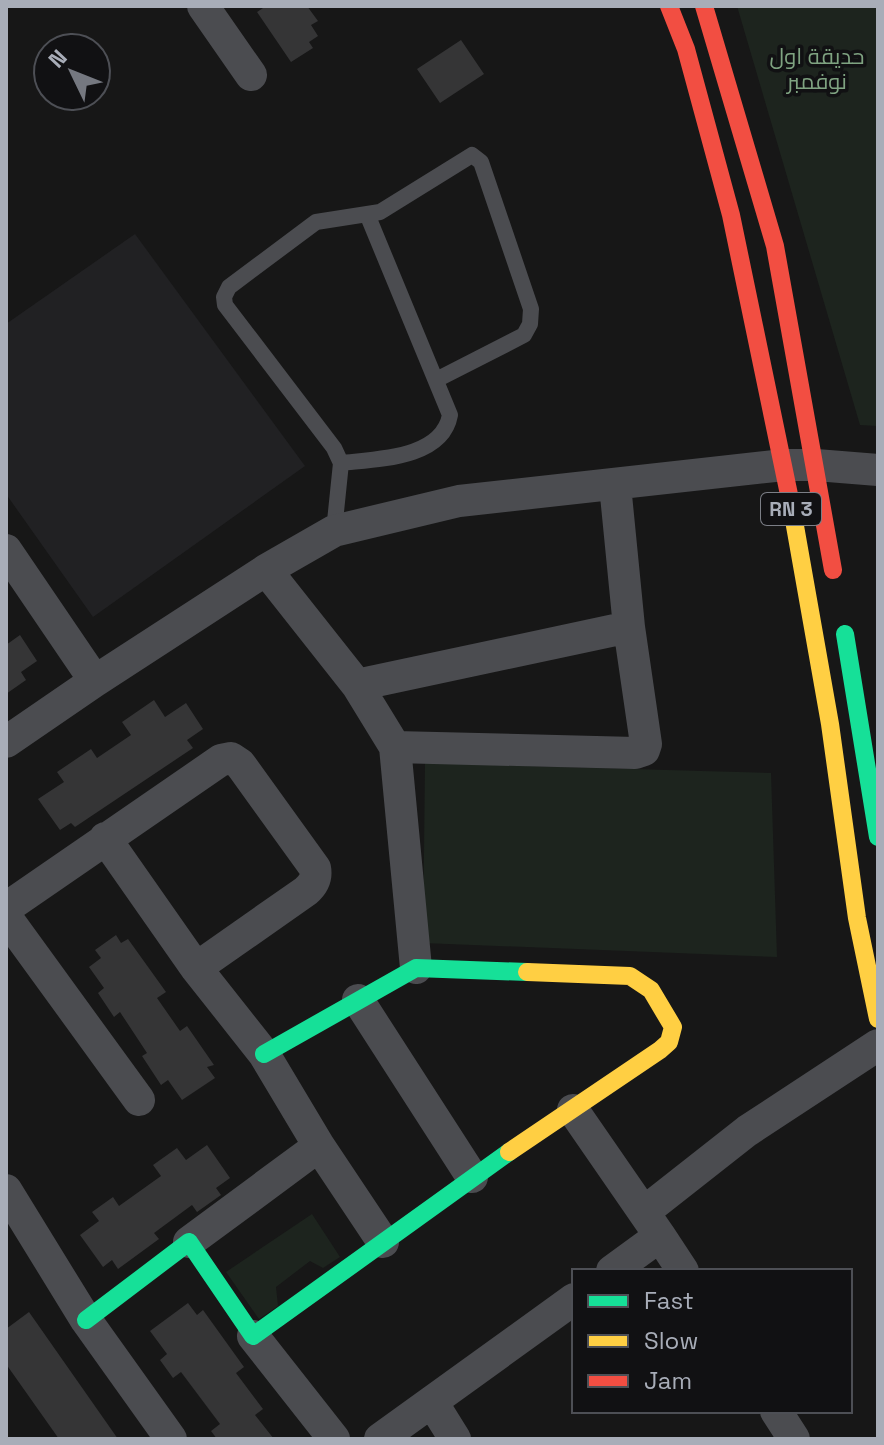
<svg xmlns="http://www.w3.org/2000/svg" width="884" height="1445" viewBox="0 0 884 1445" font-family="'Space Grotesk',Cairo,sans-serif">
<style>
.built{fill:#212123}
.green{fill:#1d241e}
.building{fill:#353536}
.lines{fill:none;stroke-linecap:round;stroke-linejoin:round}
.lane{stroke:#4b4c50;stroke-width:16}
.street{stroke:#4b4c50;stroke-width:32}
.fast{stroke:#16e098;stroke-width:18}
.slow{stroke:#ffcf43;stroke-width:18}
.jam{stroke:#f24e42;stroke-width:18}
.labels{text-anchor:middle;stroke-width:7;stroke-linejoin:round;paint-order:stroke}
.shield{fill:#111113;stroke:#7b7e86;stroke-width:2}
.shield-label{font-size:20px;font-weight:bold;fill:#a8adb8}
.park-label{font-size:22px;fill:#7fa381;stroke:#111113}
</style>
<rect width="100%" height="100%" fill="#171717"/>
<path class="built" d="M135,234L305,466L93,617L6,494V324Z"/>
<path class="green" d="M737,6H878V426L860,425Z
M425,763L771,773L777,957L423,943Z
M312,1214L340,1257L323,1268L310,1261L276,1287L278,1306L259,1319L226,1272Z"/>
<path class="building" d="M266,6H307L318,21L311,25L318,36L309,42L313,48L291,62L257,12Z
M461,40L484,74L440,103L417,69Z
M20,635L37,661L21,672L26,680L6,694V645Z
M154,700L165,717L186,703L203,729L187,740L193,748L75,827L71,823L60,830L38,799L64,782L57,772L91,749L97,758L131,735L122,722Z
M116,935L121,943L128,939L166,992L157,998L180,1031L187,1026L214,1065L207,1067L215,1078L182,1100L168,1080L161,1085L142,1056L147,1053L120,1012L114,1017L98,993L104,988L89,967L101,958L95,950Z
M207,1145L230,1178L216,1188L221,1195L197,1212L192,1205L154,1233L159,1239L118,1269L112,1260L103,1267L80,1235L99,1221L92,1212L113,1197L119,1206L161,1176L153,1165L177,1148L186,1160Z
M188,1303L197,1315L203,1310L244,1367L236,1373L263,1409L255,1415L274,1439H217L211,1431L220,1424L181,1372L173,1378L160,1360L167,1354L150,1331Z
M29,1312L118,1439H59L6,1364V1329Z"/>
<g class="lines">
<path class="lane" d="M341,463C376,459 442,459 450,415L367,214
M334,531L341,463L334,448L225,305L224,297L229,287L316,222L380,212L472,155L481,162L531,309L530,324L524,335L436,380"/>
<path class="street" d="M203,6L251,75
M6,550L95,681
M266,570L357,685L395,747L416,968
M357,685L629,627
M6,742L95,681L266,570L334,531L459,501L784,465H816L878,470
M395,747L635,753L644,750L646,744L629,627L615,485
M105,838L196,968L264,1054L319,1146
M6,908L221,760L231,758L240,764L315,868C317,878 314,884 306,891L196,968
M6,917L139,1100
M358,1000L472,1177
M573,1110L660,1236L612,1271
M6,1190L86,1320L171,1439
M644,1212L747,1131L878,1045
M660,1236L683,1271
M189,1242L319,1146L383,1242
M253,1336L334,1439
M432,1402L455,1439
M776,1411L794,1439
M380,1439L574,1299"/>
<path class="fast" d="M845,634L878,837
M264,1054L416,968L527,972
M86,1320L189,1242L253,1336L509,1152"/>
<path class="slow" d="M792,509L830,724L857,918L878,1019
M509,1152L660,1050L669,1042L673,1027L651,990L630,976L527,972"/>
<path class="jam" d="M669,6L686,49L731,215L792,509
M704,6L775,246L833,570"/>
</g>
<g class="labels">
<rect class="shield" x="761" y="493" width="60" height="32" rx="6"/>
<g class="shield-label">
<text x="791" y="516">RN 3</text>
</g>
<g class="park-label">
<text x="817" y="64">حديقة اول<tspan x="817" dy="25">نوفمبر</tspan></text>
</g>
</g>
<rect width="884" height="1445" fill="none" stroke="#a8adb8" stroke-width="16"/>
<rect x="572" y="1269" width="280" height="144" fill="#111113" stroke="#4d4f55" stroke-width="2"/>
<rect x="588" y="1295" width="40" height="12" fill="#16e098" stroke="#4d4f55" stroke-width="2"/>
<text x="644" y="1309" font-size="24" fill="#a8adb8">Fast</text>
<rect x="588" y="1335" width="40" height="12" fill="#ffcf43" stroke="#4d4f55" stroke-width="2"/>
<text x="644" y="1349" font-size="24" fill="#a8adb8">Slow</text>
<rect x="588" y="1375" width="40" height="12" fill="#f24e42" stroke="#4d4f55" stroke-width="2"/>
<text x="644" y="1389" font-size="24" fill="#a8adb8">Jam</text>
<g transform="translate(72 72) rotate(313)"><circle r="38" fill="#111113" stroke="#4d4f55" stroke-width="2"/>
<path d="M0-6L14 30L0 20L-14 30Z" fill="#757880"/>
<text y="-12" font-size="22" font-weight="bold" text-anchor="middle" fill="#a8adb8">N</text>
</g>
</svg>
